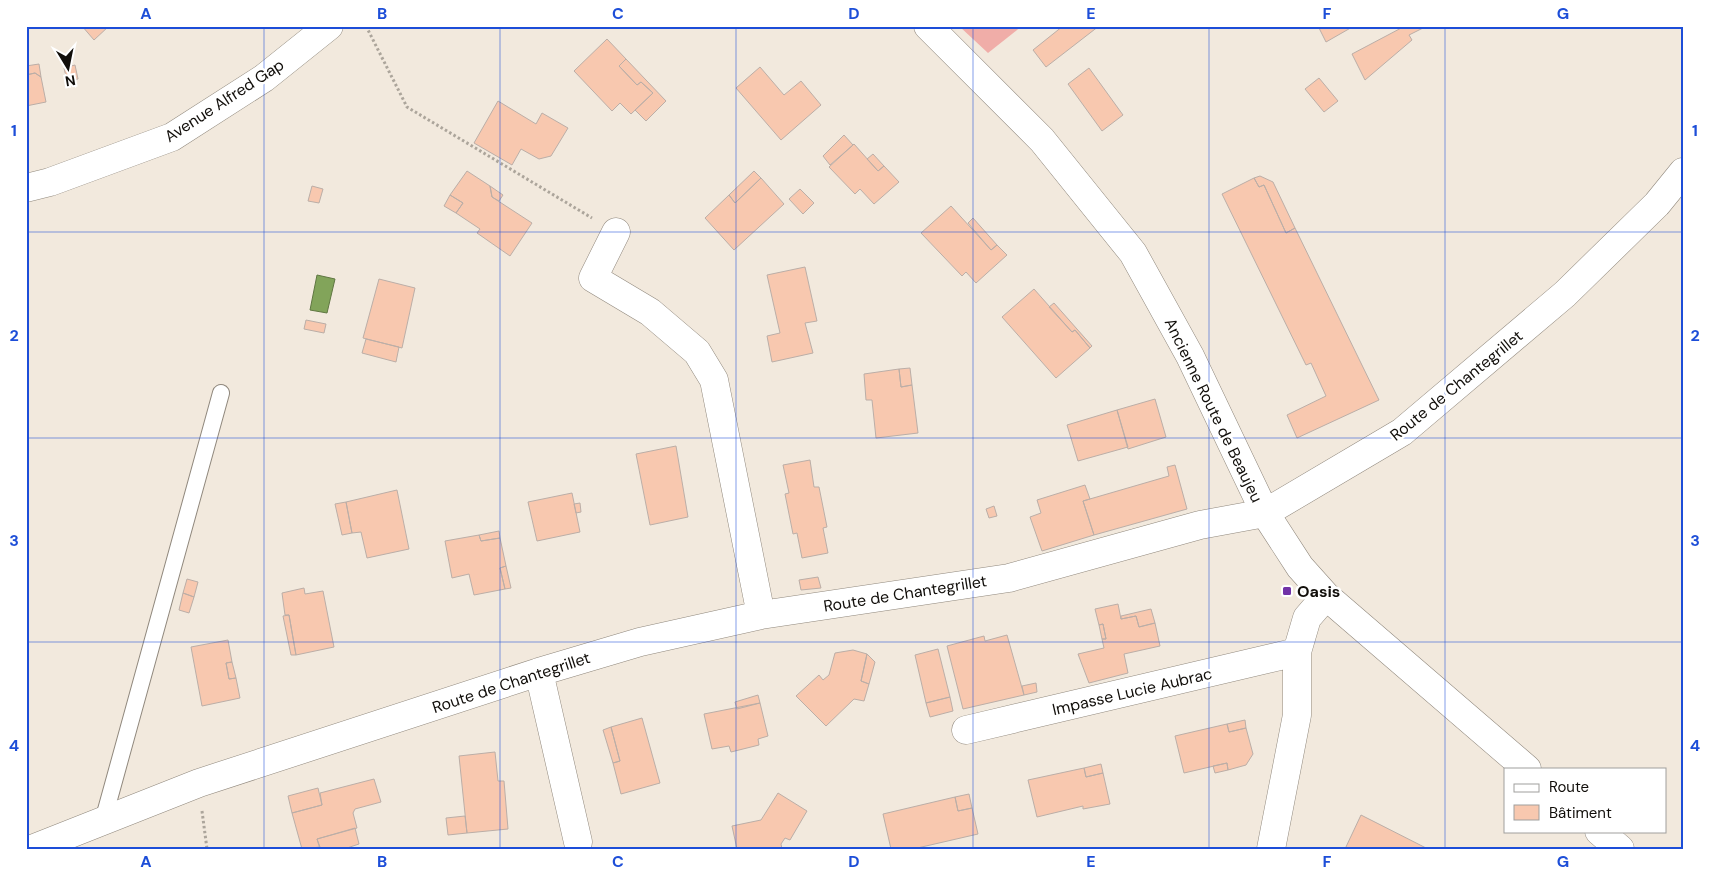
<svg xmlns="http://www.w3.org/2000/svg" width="1709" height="875" viewBox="0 0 1709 875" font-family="'DM Sans',sans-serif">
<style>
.green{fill:#f0ada8}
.water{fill:#82a45a;stroke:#607742}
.building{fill:#f8c8af;stroke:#bbaea7}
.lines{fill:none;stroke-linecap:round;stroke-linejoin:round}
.lane-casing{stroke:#90887d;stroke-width:18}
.street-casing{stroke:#90887d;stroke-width:29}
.path{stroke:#aca59b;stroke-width:3;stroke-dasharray:2.5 2.5;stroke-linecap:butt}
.lane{stroke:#fff;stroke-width:16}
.street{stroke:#fff;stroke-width:28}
.grid{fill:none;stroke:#1d4ed8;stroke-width:1;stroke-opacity:0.55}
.poi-dot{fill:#7132a7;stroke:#fff;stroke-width:2}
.labels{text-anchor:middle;stroke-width:5;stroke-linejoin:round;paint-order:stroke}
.street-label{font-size:16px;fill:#110e0a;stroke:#fff}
.poi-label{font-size:16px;font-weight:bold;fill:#110e0a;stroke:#fff;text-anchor:start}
.neatline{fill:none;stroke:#1d4ed8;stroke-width:2}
.grid-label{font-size:16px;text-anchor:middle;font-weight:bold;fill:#1d4ed8}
</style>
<rect width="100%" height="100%" fill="#f2e9dd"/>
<path class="green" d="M959,26H1022L988,53Z"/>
<path class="water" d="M317,275L335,279L327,313L310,310Z"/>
<path class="building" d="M82,26H109L94,40Z
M1063,26H1099L1046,67L1033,50Z
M1318,26H1354L1326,42Z
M1405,26H1427L1409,35L1412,40L1365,80L1352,54Z
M607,39L626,59L619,66L637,85L641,82L653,93L631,114L620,103L612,111L574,71Z
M626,59L666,101L646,121L635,110L653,93L641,82L637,85L619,66Z
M39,64L41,77L35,73L26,75V66Z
M75,65L78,79L67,81L64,68Z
M760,67L784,95L801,81L821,105L781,140L736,88Z
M1089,68L1123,115L1102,131L1068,84Z
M35,73L41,77L46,102L26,106V75Z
M1319,78L1338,101L1324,112L1305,89Z
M498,101L536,124L542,113L568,128L551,156L539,159L521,149L512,165L474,143Z
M844,135L853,145L830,165L823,156Z
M854,144L878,171L884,166L899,182L874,204L860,189L855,194L829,167Z
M873,154L884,166L878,171L867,159Z
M467,171L490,186L492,197L532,223L510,256L477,233L480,229L456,213L463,203L450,195Z
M754,171L761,178L735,203L729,195Z
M1260,176L1273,182L1295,228L1286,233L1264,185L1259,187L1254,178Z
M761,178L784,204L734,250L705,218L729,195L735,203Z
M1254,178L1259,187L1264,185L1286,233L1295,228L1379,400L1297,438L1287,415L1326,396L1311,363L1306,365L1222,194Z
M312,186L323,189L319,203L308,201Z
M490,186L503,195L499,201L492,197Z
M800,189L814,203L803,214L789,199Z
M450,195L463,203L456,213L444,206Z
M951,206L991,250L997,245L1007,255L976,283L966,272L962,276L921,233Z
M973,218L997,245L991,250L968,223Z
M805,267L817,321L805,323L813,353L772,362L767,336L780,333L767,275Z
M379,279L415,288L402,348L363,338Z
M1034,289L1072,332L1075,330L1090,348L1056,378L1002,317Z
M1054,303L1092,346L1090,348L1075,330L1072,332L1049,307Z
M306,320L326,324L324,333L304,329Z
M366,339L399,347L396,362L362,353Z
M910,368L912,385L901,387L899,369Z
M899,369L901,387L912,385L918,433L876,438L872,400H866L864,374Z
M1155,399L1166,437L1128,449L1117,410Z
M1117,410L1128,447L1078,461L1067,425Z
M676,446L688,517L650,525L636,454Z
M810,460L814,487H819L827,527L823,528L828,553L802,558L797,533L793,534L785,494L789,493L783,465Z
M1175,465L1187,509L1094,535L1083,501L1169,476L1167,467Z
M1085,485L1090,499L1083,501L1094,535L1042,551L1030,517L1041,513L1037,500Z
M397,490L409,549L367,558L361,532L352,533L346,502Z
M572,493L580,532L537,541L528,502Z
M346,502L352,533L342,535L335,504Z
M580,503L581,512L576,513L574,504Z
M994,506L997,516L989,518L986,509Z
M499,531L500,538L481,541L479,535Z
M479,535L481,541L500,538L506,566L500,568L505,589L474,595L469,574L452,578L445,541Z
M506,566L511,588L505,589L500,568Z
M818,577L821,588L801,590L799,580Z
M187,579L198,582L194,597L183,593Z
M304,588L305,594L323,591L334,647L296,655L289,615H285L282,593Z
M183,593L194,597L189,613L179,610Z
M1118,604L1121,619L1136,616L1139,627L1155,623L1160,646L1124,654L1128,673L1089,683L1078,654L1104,648L1102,639H1106L1103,624L1099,625L1095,609Z
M1151,609L1155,623L1139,627L1136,616L1121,619V616Z
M289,615L296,655H291L283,616Z
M1103,624L1106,639H1102L1099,625Z
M1007,635L1024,695L963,709L947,646L984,636L985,641Z
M228,640L232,662L226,663L229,679L236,678L240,698L202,706L191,647Z
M938,649L950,697L926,703L915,655Z
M853,650L867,654L861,681L869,684L864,701L854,699L826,726L796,696L819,675L823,680L829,675L835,653Z
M867,654L875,662L869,684L861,681Z
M232,662L236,678L229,679L226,663Z
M1036,683L1037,692L1024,695L1022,686Z
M758,695L760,703L737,709L735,702Z
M950,697L953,711L930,717L926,703Z
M760,703L768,736L758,739L759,745L731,752L729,746L712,749L704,714Z
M642,718L660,783L621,794L613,763L620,761L611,727Z
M1245,720L1246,728L1229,732L1227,724Z
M1227,724L1229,732L1246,728L1253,754L1246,765L1228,770L1227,763L1184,773L1175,736Z
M611,727L620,761L613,763L603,730Z
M495,752L498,781H504L508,829L467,833L459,756Z
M1227,763L1228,770L1215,773L1213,766Z
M1101,764L1103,773L1086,777L1084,768Z
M1084,768L1086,777L1103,773L1110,804L1083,809V806L1037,817L1028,780Z
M374,779L381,802L355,809L353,813L357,828L317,839L320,847L302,849L292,813L322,805L320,793Z
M318,788L322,805L292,813L288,796Z
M778,793L807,811L790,840L785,838L781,844L782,849H737L732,826L761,820Z
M969,794L972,808L958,811L955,797Z
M955,797L958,811L972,808L978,834L913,849H891L883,814Z
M1361,815L1428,849H1345Z
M465,816L467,833L448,835L446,818Z
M355,828L359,844L344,849H320L317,839Z"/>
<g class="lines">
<g class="lane-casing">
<path id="lane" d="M103,821L221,393"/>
</g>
<g class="street-casing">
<path id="street" d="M928,26L1042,140L1133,253L1190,356L1265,513L1300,567L1326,596L1527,769
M26,188L50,182L172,137L264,78L329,26
M616,232L593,278L650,312L697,352L714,380L761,615
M539,672L578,842
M966,730L1297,652
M1599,831L1620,849
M32,849L199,783L539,672L640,642L761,615L1009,578L1200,525L1265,513L1402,432L1565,294L1657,204L1683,172
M1271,849L1297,715V652L1307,618L1326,596"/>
</g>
<path class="path" d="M366,26L407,107L592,218
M202,811L207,849"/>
<use href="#lane" class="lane"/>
<use href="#street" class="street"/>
</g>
<path class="grid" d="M264,26V849M500,26V849M736,26V849M973,26V849M1209,26V849M1445,26V849M26,232H1683M26,438H1683M26,642H1683"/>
<rect class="poi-dot" x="1282" y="586" width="10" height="10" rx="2.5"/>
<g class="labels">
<g class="street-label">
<text transform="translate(224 100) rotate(-33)" y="6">Avenue Alfred Gap</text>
<text transform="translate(1456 385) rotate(-39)" y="6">Route de Chantegrillet</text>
<text transform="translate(1214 410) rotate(64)" y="6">Ancienne Route de Beaujeu</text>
<text transform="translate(905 593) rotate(-9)" y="6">Route de Chantegrillet</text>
<text transform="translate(511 682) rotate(-18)" y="6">Route de Chantegrillet</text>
<text transform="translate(1132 691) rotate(-13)" y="6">Impasse Lucie Aubrac</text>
</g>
<g class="poi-label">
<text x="1297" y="597">Oasis</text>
</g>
</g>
<rect width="1709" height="875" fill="none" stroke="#ffffff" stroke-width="55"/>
<rect x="1504" y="768" width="162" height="65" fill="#ffffff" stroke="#a09f9d"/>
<rect x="1514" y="784" width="25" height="8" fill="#ffffff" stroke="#a09f9d"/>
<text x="1549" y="792" font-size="15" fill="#110e0a">Route</text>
<rect x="1514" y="805" width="25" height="15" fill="#f8c8af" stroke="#a09f9d"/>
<text x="1549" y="818" font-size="15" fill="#110e0a">Bâtiment</text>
<g transform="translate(68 68) rotate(170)" stroke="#ffffff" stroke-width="4" paint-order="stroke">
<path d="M0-4L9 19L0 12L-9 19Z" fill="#110e0a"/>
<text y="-8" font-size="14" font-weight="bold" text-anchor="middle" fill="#110e0a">N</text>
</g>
<rect x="28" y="28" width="1654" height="820" class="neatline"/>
<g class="grid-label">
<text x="146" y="19">A</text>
<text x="382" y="19">B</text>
<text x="618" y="19">C</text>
<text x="854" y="19">D</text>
<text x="1091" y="19">E</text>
<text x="1327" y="19">F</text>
<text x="1563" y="19">G</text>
<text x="14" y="136">1</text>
<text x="1695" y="136">1</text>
<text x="14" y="341">2</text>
<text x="1695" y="341">2</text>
<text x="14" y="546">3</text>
<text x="1695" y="546">3</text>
<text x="14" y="751">4</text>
<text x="1695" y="751">4</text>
<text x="146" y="867">A</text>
<text x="382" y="867">B</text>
<text x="618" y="867">C</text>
<text x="854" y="867">D</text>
<text x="1091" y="867">E</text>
<text x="1327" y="867">F</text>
<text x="1563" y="867">G</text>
</g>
</svg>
